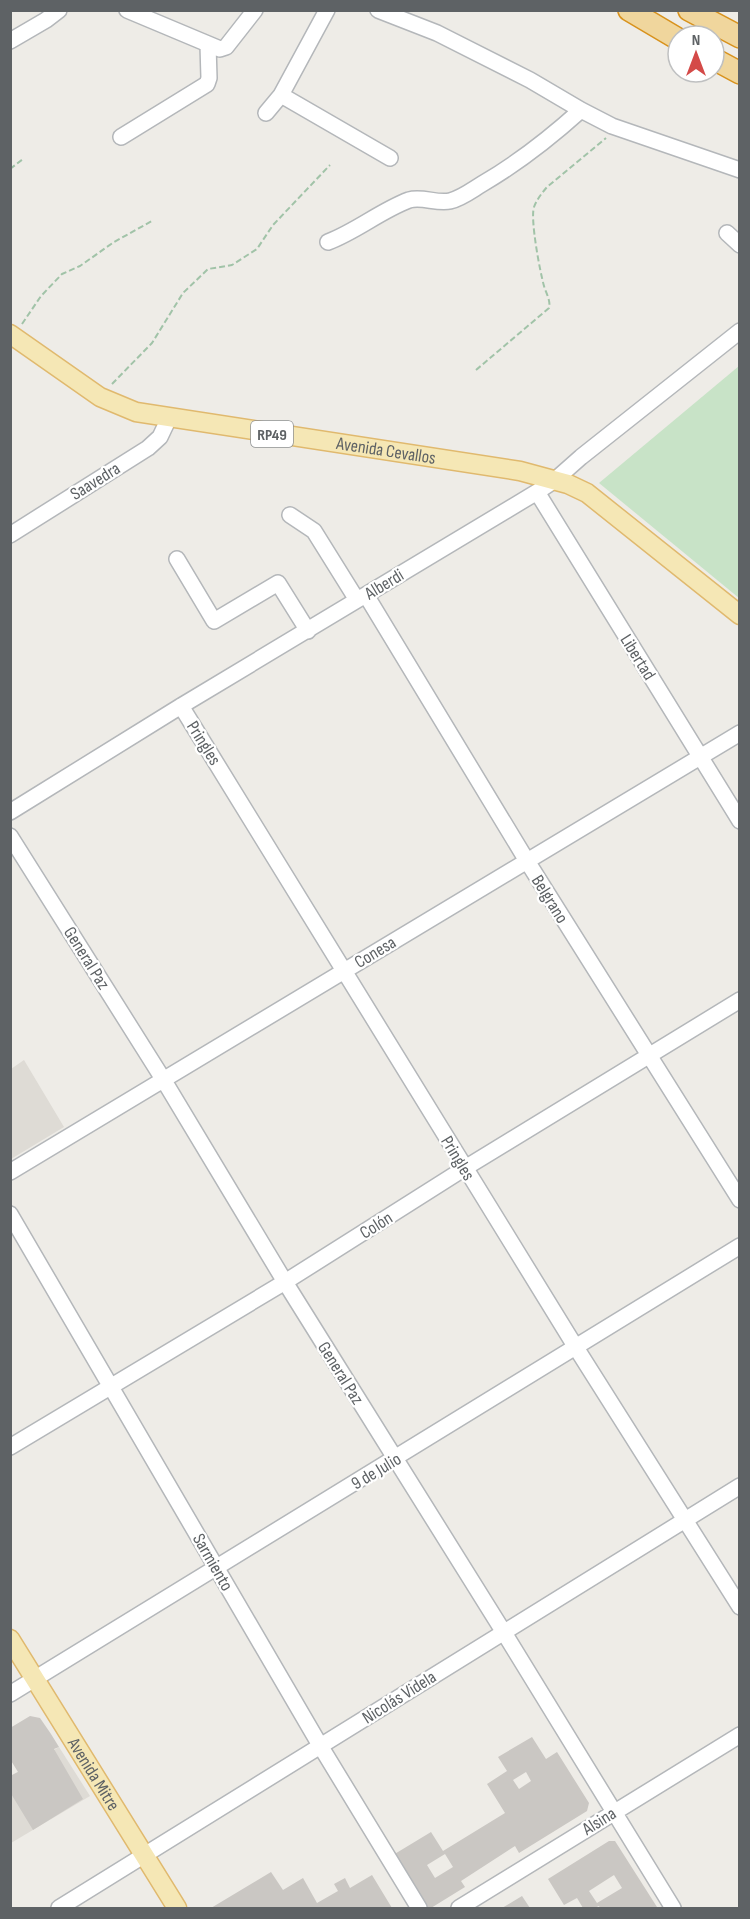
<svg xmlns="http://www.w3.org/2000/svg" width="750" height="1919" viewBox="0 0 750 1919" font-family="'Sofia Sans Condensed',sans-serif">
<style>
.education{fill:#dedbd5}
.green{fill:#c8e3c7}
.building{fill:#cac7c3;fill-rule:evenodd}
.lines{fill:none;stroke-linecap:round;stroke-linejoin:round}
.minor-casing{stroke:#b4b7ba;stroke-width:18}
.major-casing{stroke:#e0b96e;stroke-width:21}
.highway-casing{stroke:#d8921d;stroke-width:24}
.path{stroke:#a1c3a8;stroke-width:2;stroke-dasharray:6 3;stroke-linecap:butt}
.minor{stroke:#fff;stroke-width:15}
.major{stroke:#f5e7b5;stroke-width:18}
.highway{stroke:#f0d69d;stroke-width:21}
.labels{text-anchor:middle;stroke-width:4.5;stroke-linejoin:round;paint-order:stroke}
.shield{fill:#fff;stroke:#8e9193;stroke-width:1.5}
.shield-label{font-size:16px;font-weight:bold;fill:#5e6265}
.street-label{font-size:18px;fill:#5e6265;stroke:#fff}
</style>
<rect width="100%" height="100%" fill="#eeece7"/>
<path class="education" d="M24,1060L64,1127L11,1159V1069Z
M59,1747L90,1796L11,1843V1776Z"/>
<path class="green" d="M739,366V598L599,483Z"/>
<path class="building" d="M30,1716L40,1718L51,1734L59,1747L54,1749L83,1799L33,1830L10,1792V1776L18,1772L10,1759V1728Z
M532,1737L546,1759L557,1752L589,1803L587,1811L519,1853L515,1846L461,1881L465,1887L431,1908H425L393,1855L431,1832L443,1851L505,1813L487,1784L507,1771L498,1757ZM526,1772L531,1781L519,1789L513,1780ZM445,1854L453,1867L435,1878L427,1865Z
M609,1841H615L657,1907L600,1908L599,1906L594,1908H583L577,1898L564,1905L548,1879ZM614,1875L622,1888L597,1903L589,1891Z
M271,1872L283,1890L303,1878L317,1903L338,1891L334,1884L345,1878L350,1888L372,1875L392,1908H211Z
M522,1896L530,1908H502Z"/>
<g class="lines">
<g class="minor-casing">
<path id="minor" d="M127,10L220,49L226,47L255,10
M378,10L437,33L530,80L581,110L612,126L740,170
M10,41L46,20L59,10
M281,95L390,158
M266,113L281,95L327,10
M121,137L207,84L209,78L208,45
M727,233L740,245
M328,242C357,231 380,211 409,200C422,196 437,204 450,201C462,198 472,190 482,184C518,163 550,138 581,110
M537,492L740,821
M290,515L314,531L357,600
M10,535L148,448L160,437L169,418
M177,559L214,621L278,583L308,631
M366,595L527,861L740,1200
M181,706L575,1346L740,1607
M10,812L181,706L537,492L555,480L581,457L740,331
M10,836L163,1079L285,1282L503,1631L673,1908
M10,1172L740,733
M10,1214L321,1747L419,1908
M10,1447L285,1282L465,1168L740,1000
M10,1694L740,1246
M59,1908L740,1486
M459,1908L740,1735"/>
</g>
<g class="major-casing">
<g id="major">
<path id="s1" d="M10,334L100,397L136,412L520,471L568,484L587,493L740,615"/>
<path id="s2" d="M10,1639L177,1908"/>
</g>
</g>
<g class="highway-casing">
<path id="highway" d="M629,10L678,39
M689,10L740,37
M714,59L740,73"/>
</g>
<path class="path" d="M10,169L23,159
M22,324L41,296L62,274L80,266L114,242L152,221
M476,370L549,308C551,301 546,293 544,286C540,272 530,219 534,207C537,199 542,193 547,187L606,138
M112,384L152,343L183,293L208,269L232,265L257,249L273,225L330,165"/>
<use href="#minor" class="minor"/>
<use href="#major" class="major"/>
<use href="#highway" class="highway"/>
</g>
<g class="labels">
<rect class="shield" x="251" y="421" width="42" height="26" rx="4.5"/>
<g class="shield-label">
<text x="272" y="440">RP49</text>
</g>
<g class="street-label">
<text dy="6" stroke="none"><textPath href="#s1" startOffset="402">Avenida Cevallos</textPath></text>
<text transform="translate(95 481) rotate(-32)" y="6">Saavedra</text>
<text transform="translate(384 584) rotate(-31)" y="6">Alberdi</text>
<text transform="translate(638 657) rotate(58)" y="6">Libertad</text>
<text transform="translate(204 743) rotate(58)" y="6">Pringles</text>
<text transform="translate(550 899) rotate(58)" y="6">Belgrano</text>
<text transform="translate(375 952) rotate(-31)" y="6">Conesa</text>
<text transform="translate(87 958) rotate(58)" y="6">General Paz</text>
<text transform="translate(458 1158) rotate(59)" y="6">Pringles</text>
<text transform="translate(376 1225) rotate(-32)" y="6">Colón</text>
<text transform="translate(341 1373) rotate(58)" y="6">General Paz</text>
<text transform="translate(376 1471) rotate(-31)" y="6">9 de Julio</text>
<text transform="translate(213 1562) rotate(60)" y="6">Sarmiento</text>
<text transform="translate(399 1697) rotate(-32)" y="6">Nicolás Videla</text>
<text dy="6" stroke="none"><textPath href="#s2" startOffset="159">Avenida Mitre</textPath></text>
<text transform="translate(599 1821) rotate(-32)" y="6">Alsina</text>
</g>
</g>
<rect width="750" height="1919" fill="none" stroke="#5e6265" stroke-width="24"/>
<g transform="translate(696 54)"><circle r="28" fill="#ffffff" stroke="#bfc0c1" stroke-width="1.5"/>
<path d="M0-4.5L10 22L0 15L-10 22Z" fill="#d44a48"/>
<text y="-9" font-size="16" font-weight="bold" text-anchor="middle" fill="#5e6265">N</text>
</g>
</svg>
